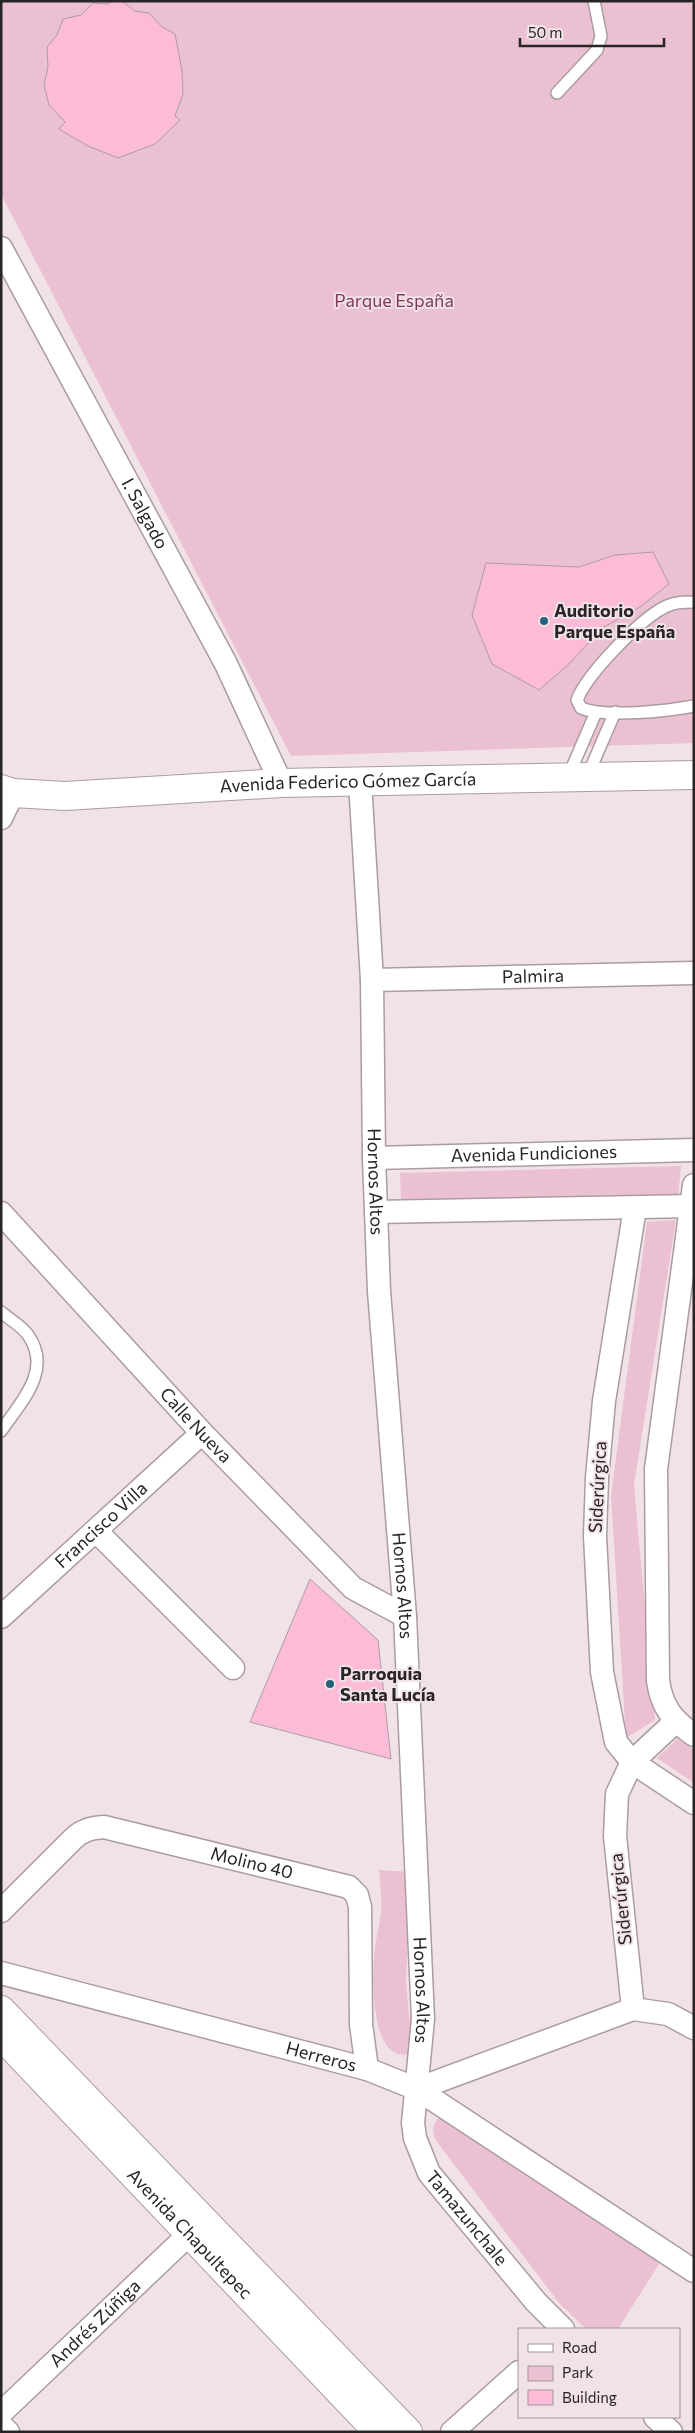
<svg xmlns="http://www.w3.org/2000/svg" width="695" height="2433" viewBox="0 0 695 2433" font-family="Commissioner,sans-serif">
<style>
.park{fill:#ebc0d2}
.building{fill:#fcbcd8;stroke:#ac9da3}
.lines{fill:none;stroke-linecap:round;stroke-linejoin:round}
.service-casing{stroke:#ab9ca2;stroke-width:14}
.minor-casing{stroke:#ab9ca2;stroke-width:25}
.tertiary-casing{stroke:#ab9ca2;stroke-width:30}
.secondary-casing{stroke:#ab9ca2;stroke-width:30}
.service{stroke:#fff;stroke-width:11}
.minor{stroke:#fff;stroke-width:22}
.tertiary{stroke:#fff;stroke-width:28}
.secondary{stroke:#fff;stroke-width:28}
.poi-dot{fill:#26617a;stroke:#f1e2e8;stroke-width:2}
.labels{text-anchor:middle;stroke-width:4;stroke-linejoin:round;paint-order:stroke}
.park-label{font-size:18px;fill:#81385d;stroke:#f1e2e8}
.street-label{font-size:18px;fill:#292426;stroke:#f1e2e8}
.poi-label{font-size:18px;font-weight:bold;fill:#292426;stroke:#f1e2e8;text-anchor:start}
</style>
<rect width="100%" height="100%" fill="#f1e2e8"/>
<path class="park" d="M1,1H688L694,5V743L291,756L1,194Z
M681,1166L678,1198L401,1200L400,1173Z
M676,1220L634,1485L655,1720L626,1738L611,1496L647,1222Z
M677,1739L694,1750V1783L657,1758Z
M379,1870L411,1872L406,1980L409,2017L417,2036L411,2053C371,2067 372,1980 374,1957C375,1942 379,1927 381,1912C382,1898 380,1884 379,1870Z
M440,2116L661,2261L618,2329H586L559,2303L437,2142C431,2132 432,2124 440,2116Z"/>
<path class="building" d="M113,1H122L135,11L149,13L162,27L175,34L182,71L183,94L175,116L180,120L155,144L118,158L88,146L59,129L65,122L49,105L44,85L48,67L47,47L57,35L63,19L81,15L93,3L107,4Z
M653,552L669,584L640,607L602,628L570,663L539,690L492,664L472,615L486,563L579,567L615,555Z
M310,1579L378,1640L391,1759L250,1722Z"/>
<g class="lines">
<g class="service-casing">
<path id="service" d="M557,93L597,50L601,36L594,1
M694,602C685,602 675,602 667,606C642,617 587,674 577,700L581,708C606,718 667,711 694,706
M568,777L596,712
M587,777L615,712
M1,1312C9,1319 22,1326 28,1335C53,1370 21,1402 1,1431"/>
</g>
<g class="minor-casing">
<g id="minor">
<path id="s1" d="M1,248L226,664L281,783"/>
<path id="s2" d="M360,782L372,980L374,1158L379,1291L405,1616L423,2019L413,2123L415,2138L429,2173L536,2302L563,2329"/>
<path d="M1,818L13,793"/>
<path id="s3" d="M372,980L694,973"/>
<path id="s4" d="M374,1158L694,1150"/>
<path d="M694,1185L656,1469L658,1681C662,1707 672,1720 694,1735"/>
<path d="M635,1208L604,1401L597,1478L595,1536L602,1672L616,1742L632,1762L694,1803"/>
<path d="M376,1212L694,1206"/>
<path id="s5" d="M1,1213L202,1433L353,1588L405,1616"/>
<path d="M96,1531L233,1668"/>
<path id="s6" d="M1,1617L202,1433"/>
<path id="s7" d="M1,1911L74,1838C83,1830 91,1828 104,1827L349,1887L357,1895L360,1907L361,2024L367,2069"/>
<path id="s8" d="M1,1973L367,2069L417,2089L633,2009L668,2014L694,2028"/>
<path d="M633,2009L615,1836L617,1794L632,1762L675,1722"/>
<path d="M417,2089L694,2271"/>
<path id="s9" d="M1,2413L202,2222"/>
<path d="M655,2417L671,2432"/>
<path d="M1,2425L8,2432"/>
<path d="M452,2432L519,2372"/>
</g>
</g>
<g class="tertiary-casing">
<g id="tertiary">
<path id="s10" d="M1,789L13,793L65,796L281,783L694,775"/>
</g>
</g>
<g class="secondary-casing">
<g id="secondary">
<path d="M1,2010L408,2432"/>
<path id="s11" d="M9,2044L378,2432"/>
</g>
</g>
<use href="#service" class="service"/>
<use href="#minor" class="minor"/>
<use href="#tertiary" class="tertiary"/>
<use href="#secondary" class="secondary"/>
</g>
<g class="poi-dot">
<circle cx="544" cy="621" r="5"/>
<circle cx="330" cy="1684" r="5"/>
</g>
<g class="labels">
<g class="park-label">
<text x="394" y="307">Parque España</text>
</g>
<g class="street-label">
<text dy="6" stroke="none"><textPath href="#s1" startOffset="302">I. Salgado</textPath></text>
<text dy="6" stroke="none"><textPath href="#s10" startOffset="348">Avenida Federico Gómez García</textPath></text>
<text dy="6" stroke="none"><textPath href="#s3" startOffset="161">Palmira</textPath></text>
<text dy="6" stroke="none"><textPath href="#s4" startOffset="160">Avenida Fundiciones</textPath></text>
<text dy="6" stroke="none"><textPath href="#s2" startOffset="400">Hornos Altos</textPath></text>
<text dy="6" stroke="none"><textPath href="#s5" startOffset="288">Calle Nueva</textPath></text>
<text transform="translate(598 1487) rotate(-87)" y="6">Siderúrgica</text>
<text dy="6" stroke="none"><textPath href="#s6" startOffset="136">Francisco Villa</textPath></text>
<text dy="6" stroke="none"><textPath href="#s2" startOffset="805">Hornos Altos</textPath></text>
<text dy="6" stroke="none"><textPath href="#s7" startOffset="288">Molino 40</textPath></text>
<text transform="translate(621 1899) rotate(-96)" y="6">Siderúrgica</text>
<text dy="6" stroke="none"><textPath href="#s2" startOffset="1210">Hornos Altos</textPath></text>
<text dy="6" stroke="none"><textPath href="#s8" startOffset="331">Herreros</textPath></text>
<text dy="6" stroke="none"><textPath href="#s2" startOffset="1455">Tamazunchale</textPath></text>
<text dy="6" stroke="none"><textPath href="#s11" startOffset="262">Avenida Chapultepec</textPath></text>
<text dy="6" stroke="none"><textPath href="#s9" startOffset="130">Andrés Zúñiga</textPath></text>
</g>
<g class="poi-label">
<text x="554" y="617">Auditorio<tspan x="554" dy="21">Parque España</tspan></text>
<text x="340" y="1680">Parroquia<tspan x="340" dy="21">Santa Lucía</tspan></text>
</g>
</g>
<rect width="695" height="2433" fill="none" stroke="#292426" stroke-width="5"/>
<rect x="518" y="2328" width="162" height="90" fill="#f1e2e8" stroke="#a1969a"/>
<rect x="528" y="2344" width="25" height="8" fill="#ffffff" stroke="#a1969a"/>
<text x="562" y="2353" font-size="15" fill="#292426">Road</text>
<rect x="528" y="2366" width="25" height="15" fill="#ebc0d2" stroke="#a1969a"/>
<text x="562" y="2378" font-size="15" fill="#292426">Park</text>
<rect x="528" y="2390" width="25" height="15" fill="#fcbcd8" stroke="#a1969a"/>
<text x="562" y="2403" font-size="15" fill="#292426">Building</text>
<path d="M520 38v8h144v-8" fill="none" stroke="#292426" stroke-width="2.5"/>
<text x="528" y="38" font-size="15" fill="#292426" stroke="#f1e2e8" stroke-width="4" paint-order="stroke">50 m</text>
</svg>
